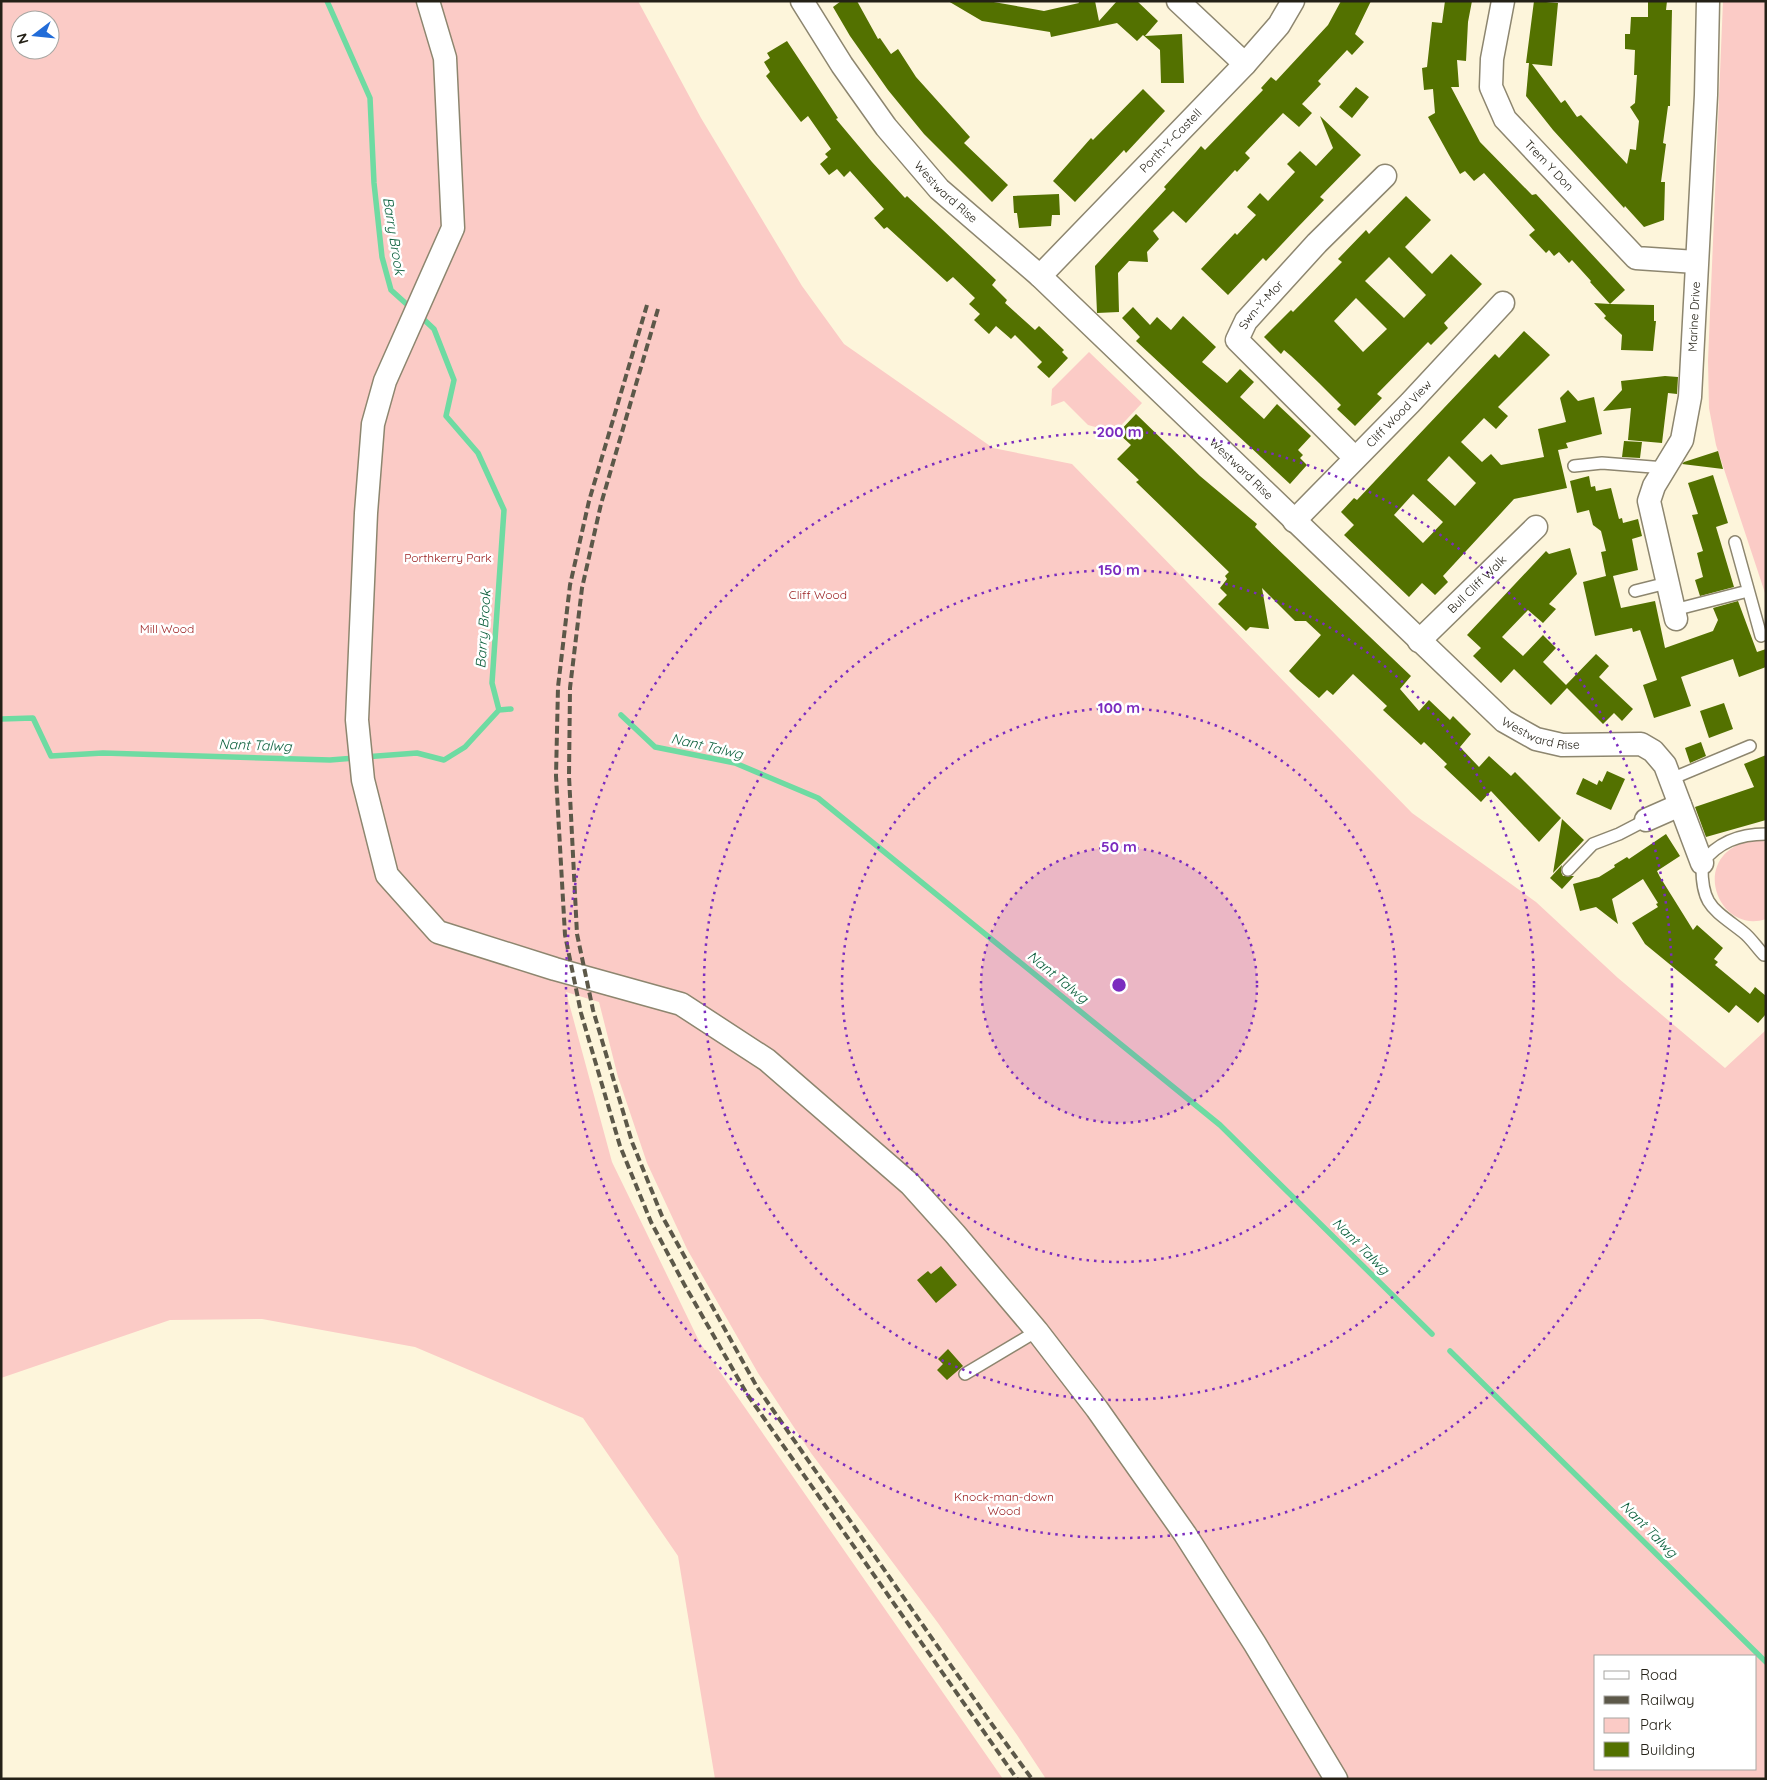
<svg xmlns="http://www.w3.org/2000/svg" width="1767" height="1780" viewBox="0 0 1767 1780" font-family="Quicksand,sans-serif">
<style>
.green{fill:#fbcbc6;fill-rule:evenodd}
.lines{fill:none;stroke-linecap:round;stroke-linejoin:round}
.stream{stroke:#6edba2;stroke-width:5.5}
.building{fill:#537100;fill-rule:evenodd}
.service-casing{stroke:#8d866f;stroke-width:14}
.minor-casing{stroke:#8d866f;stroke-width:25}
.service{stroke:#fff;stroke-width:11}
.minor{stroke:#fff;stroke-width:22}
.rail{stroke:#5c5849;stroke-width:4;stroke-dasharray:8 4;stroke-linecap:butt}
.ring{fill:none;stroke:#7b2cbf;stroke-width:2.5;stroke-dasharray:2.5 5}
.labels{text-anchor:middle;stroke-width:5;stroke-linejoin:round;paint-order:stroke}
.street-label{font-size:12px;fill:#242117;stroke:#fff}
.park-label{font-size:12px;fill:#9b2021;stroke:#fff}
.water-label{font-size:14px;font-style:italic;fill:#0f623f;stroke:#fff}
.centre{fill:#7b2cbf;stroke:#fff;stroke-width:2.5}
.ring-label{font-size:15px;text-anchor:middle;font-weight:bold;fill:#7b2cbf;stroke:#fff;stroke-width:5;stroke-linejoin:round;paint-order:stroke}
</style>
<rect width="100%" height="100%" fill="#fdf5db"/>
<path class="green" d="M1,1H638L701,118L802,286L844,344L993,448L1072,464L1412,813L1536,902L1618,978L1725,1068L1766,1030V1779H1046L1017,1735L938,1623L811,1453L758,1373L687,1249L647,1163L618,1077L599,1002L566,992L612,1162L700,1343L1003,1779H715L678,1556L583,1418L415,1347L262,1319L170,1320L1,1378ZM20,20H50V50H20ZM1596,1656H1756V1769H1596Z
M1723,1H1766V596L1716,445L1709,408L1708,361Z
M1089,352L1142,403L1113,434L1110,431L1088,425L1064,401L1051,406L1052,389Z
M1758,839L1766,842V919C1716,936 1685,849 1758,839Z"/>
<g class="lines">
<path class="stream" d="M327,1L370,98L374,183L382,257L391,290L412,309
M419,315L434,329L454,380L446,416L478,453L504,510L492,683L499,710
M621,715L655,747L735,763L818,798L1220,1125L1432,1334
M1,719L33,718L51,756L103,753L330,760L355,758
M364,757L417,753L444,760L465,747L499,710L511,709
M1450,1351L1766,1662"/>
</g>
<path class="building" d="M841,1H857L878,39L880,38L891,54L898,49L916,77L970,137L964,143L1008,185L992,202L924,134L888,90L850,36L833,7Z
M948,1H988L1044,11L1079,3L1078,1H1095L1099,21L1117,1H1137L1158,21L1145,36L1182,34L1184,83H1161L1160,50L1143,35L1137,41L1117,23L1051,37L1050,32L982,21Z
M1341,1H1371L1355,34L1364,42L1352,55L1347,50L1318,81L1321,84L1302,104L1312,113L1299,127L1283,113L1245,153L1250,158L1237,172L1235,170L1186,223L1173,211L1153,231L1159,239L1147,252L1148,262L1129,261L1118,273L1119,312L1097,313L1095,266L1166,189L1164,187L1196,152L1201,146L1205,150L1263,90L1261,88L1271,77L1276,81L1328,25Z
M1445,1H1472L1468,22L1466,61L1457,60L1459,87H1451L1480,142L1532,195L1536,194L1625,290L1610,304L1654,305V321H1656L1653,351L1621,350L1622,335L1604,318L1606,316L1594,303L1610,304L1590,282L1591,281L1572,260L1569,263L1559,252L1554,256L1549,250L1546,253L1529,235L1535,230L1484,173L1474,181L1465,171L1460,174L1449,155L1428,117L1435,113L1433,89L1424,90L1422,68L1427,67L1432,22L1442,23Z
M1534,1L1558,3L1552,66L1532,64L1561,103L1565,100L1577,117L1581,115L1627,164L1630,149L1636,150L1639,121L1630,107L1635,103L1637,75H1634L1635,50L1625,49V34H1630L1631,17H1648V2L1667,1L1666,10H1672L1670,106H1668L1663,143L1666,144L1661,182H1665L1664,220L1644,227L1625,206L1624,208L1553,130L1526,96L1529,63H1526Z
M787,41L838,118L836,119L872,162L905,198L907,196L996,280L992,285L1007,300L1005,303L1035,330L1039,326L1064,350L1062,352L1068,358L1049,378L1037,367L1042,362L1015,335L1011,339L996,326L989,334L974,320L980,314L969,304L975,298L953,277L947,282L887,227L884,229L874,218L884,209L850,171L844,177L837,169L829,175L820,164L828,157L825,154L831,149L808,116L801,122L766,76L770,72L764,62L770,58L767,53Z
M1356,87L1369,97L1352,118L1339,107Z
M1143,89L1165,111L1126,153L1124,150L1075,202L1053,181L1091,138L1093,140Z
M1320,116L1361,155L1320,197L1324,200L1297,228L1266,261L1263,258L1228,295L1201,269L1235,233L1237,235L1256,215L1247,207L1260,193L1268,201L1295,172L1287,164L1300,151L1316,166L1333,148Z
M1059,194L1060,215H1052L1051,226L1019,228L1017,213H1014L1013,196Z
M1406,196L1431,220L1405,247L1432,274L1451,254L1482,284L1444,323L1448,328L1431,345L1428,342L1377,394L1382,398L1355,426L1337,409L1341,405L1319,383L1291,356L1284,350L1281,354L1264,337L1291,310L1293,312L1342,262L1338,259L1366,230L1369,234ZM1389,257L1426,295L1404,318L1365,281ZM1356,298L1387,329L1363,352L1334,321Z
M1133,307L1150,325L1157,317L1171,330L1183,316L1216,347L1202,362L1227,383L1240,369L1254,382L1240,397L1264,419L1277,404L1311,436L1298,450L1303,455L1300,458L1307,465L1290,484L1136,341L1140,337L1122,318Z
M1524,331L1550,355L1498,407L1508,416L1496,429L1484,418L1461,442L1482,462L1491,454L1501,465L1544,457L1538,429L1566,422L1560,398L1568,390L1578,401L1594,397L1602,434L1566,443L1568,448L1558,450L1567,488L1514,499L1443,576L1448,582L1435,595L1422,583L1409,597L1344,535L1354,525L1341,512L1354,498L1357,500L1495,354L1499,358ZM1449,456L1476,483L1455,506L1427,480ZM1413,494L1443,522L1423,543L1394,515Z
M1665,376L1678,377L1677,394L1668,393L1662,443L1628,440L1631,408L1603,411L1622,390L1621,381Z
M1136,414L1200,476L1257,524L1255,527L1263,535L1411,676L1400,689L1419,711L1429,700L1450,720L1453,716L1471,734L1460,747L1479,767L1489,756L1511,776L1515,772L1561,818L1539,842L1491,791L1481,802L1444,767L1447,764L1424,742L1421,745L1383,710L1387,706L1353,674L1333,695L1327,690L1319,698L1297,679L1289,671L1321,635L1306,621H1295L1262,588L1269,629L1250,627L1246,631L1218,604L1227,595L1220,588L1227,579L1225,576L1229,572L1136,482L1139,480L1117,459L1131,445L1118,433Z
M1624,441L1642,442L1640,458L1622,457Z
M1718,451L1723,469L1682,464L1684,462Z
M1713,475L1728,523L1716,527L1734,587L1700,596L1695,580L1703,577L1697,553L1703,551L1692,515L1698,514L1688,483Z
M1589,476L1591,487L1595,486L1596,491L1611,488L1619,519L1622,518L1623,523L1638,519L1642,536L1632,539L1638,570L1613,576L1621,608L1655,601L1665,648L1713,631L1718,620L1713,608L1738,601L1757,652L1766,649V667L1739,677L1733,659L1681,677L1691,706L1654,718L1643,685L1657,680L1640,630L1633,632L1632,628L1595,636L1583,582L1606,576L1601,552L1606,551L1601,531L1593,525L1589,510L1577,513L1570,481Z
M1570,548L1577,574L1549,604L1556,609L1543,623L1528,610L1502,637L1523,656L1543,635L1556,648L1543,662L1566,685L1596,654L1609,666L1599,677L1633,709L1622,721L1614,713L1603,724L1567,688L1551,705L1514,669L1501,683L1473,656L1481,648L1467,635L1546,551L1549,554Z
M1724,703L1733,729L1709,738L1700,711Z
M1701,742L1706,756L1690,763L1685,748Z
M1766,755V820L1706,837L1695,807L1754,787L1744,764Z
M1607,771L1625,779L1611,810L1576,794L1583,778L1597,785L1599,780L1602,782Z
M1562,819L1584,840L1553,873Z
M1666,834L1680,856L1657,871L1660,877L1693,930L1697,925L1723,948L1714,959L1718,962L1715,965L1750,994L1755,987L1766,996V1014L1758,1023L1736,1005L1729,1013L1645,944L1632,923L1658,907L1656,904L1658,903L1643,879L1612,899L1618,924L1596,907L1580,911L1573,884L1599,877L1615,867L1614,865L1627,857L1629,859Z
M1562,865L1561,872L1563,876H1574L1562,889L1550,878Z
M941,1266L957,1285L936,1303L917,1280L928,1271L931,1274Z
M948,1349L963,1366L947,1380L937,1370L943,1364L938,1359Z"/>
<g class="lines">
<g class="service-casing">
<path id="service" d="M1574,466L1602,463L1665,468
M1735,542L1761,636
M1635,591L1667,583
M1674,610L1748,591
M1671,779L1750,746
M1568,870L1593,844L1619,834L1646,820
M1764,955C1757,948 1751,938 1743,932C1712,908 1701,905 1702,863C1718,842 1739,834 1766,834
M965,1374L1037,1331"/>
</g>
<g class="minor-casing">
<g id="minor">
<path d="M428,1L445,58L453,228L385,381L373,424L366,513L357,720L363,780L387,875L438,932L555,969L681,1004L767,1060L910,1184L955,1234L1037,1331L1097,1409L1185,1534L1255,1644L1336,1779"/>
<path id="s1" d="M802,1L842,65L886,127L939,189L1040,276L1504,721L1536,739L1562,745L1641,744L1653,751L1665,765L1702,863"/>
<path d="M1178,1L1245,64"/>
<path id="s2" d="M1503,1L1492,59L1491,87L1505,119L1636,258L1696,262"/>
<path id="s3" d="M1040,276L1245,64L1279,25L1293,1"/>
<path id="s4" d="M1355,458L1237,340L1246,321L1317,243L1385,176"/>
<path id="s5" d="M1294,521L1410,403L1503,303"/>
<path id="s6" d="M1676,619L1649,501L1654,486L1682,440L1690,397L1706,95L1708,1"/>
<path id="s7" d="M1419,641L1536,527"/>
<path d="M1646,820L1680,805"/>
</g>
</g>
<use href="#service" class="service"/>
<use href="#minor" class="minor"/>
<path class="rail" d="M647,305L589,501L570,585L558,687L556,776L565,935L581,1013L620,1146L651,1222L684,1284L747,1394L1017,1779
M658,309L601,504L582,588L570,688L569,776L577,934L593,1010L632,1142L662,1216L757,1387L991,1723L1032,1779"/>
</g>
<circle cx="1119" cy="985" r="138" fill="#7b2cbf" fill-opacity=".12"/>
<g class="ring">
<circle cx="1119" cy="985" r="138"/>
<circle cx="1119" cy="985" r="277"/>
<circle cx="1119" cy="985" r="415"/>
<circle cx="1119" cy="985" r="553"/>
</g>
<g class="labels">
<g class="street-label">
<text dy="4" stroke="none"><textPath href="#s3" startOffset="188">Porth-Y-Castell</textPath></text>
<text dy="4" stroke="none"><textPath href="#s2" startOffset="186">Trem Y Don</textPath></text>
<text dy="4" stroke="none"><textPath href="#s1" startOffset="240">Westward Rise</textPath></text>
<text dy="4" stroke="none"><textPath href="#s4" startOffset="210">Swn-Y-Mor</textPath></text>
<text dy="4" stroke="none"><textPath href="#s6" startOffset="315">Marine Drive</textPath></text>
<text dy="4" stroke="none"><textPath href="#s5" startOffset="150">Cliff Wood View</textPath></text>
<text dy="4" stroke="none"><textPath href="#s1" startOffset="645">Westward Rise</textPath></text>
<text dy="4" stroke="none"><textPath href="#s7" startOffset="81">Bull Cliff Walk</textPath></text>
<text dy="4" stroke="none"><textPath href="#s1" startOffset="1049">Westward Rise</textPath></text>
</g>
<g class="park-label">
<text x="448" y="562">Porthkerry Park</text>
<text x="818" y="599">Cliff Wood</text>
<text x="167" y="633">Mill Wood</text>
<text x="1004" y="1501">Knock-man-down<tspan x="1004" dy="14">Wood</tspan></text>
</g>
<g class="water-label">
<text transform="translate(394 236) rotate(81)" y="5">Barry Brook</text>
<text transform="translate(483 629) rotate(-86)" y="5">Barry Brook</text>
<text transform="translate(255 745) rotate(2)" y="5">Nant Talwg</text>
<text transform="translate(707 746) rotate(13)" y="5">Nant Talwg</text>
<text transform="translate(1058 977) rotate(39)" y="5">Nant Talwg</text>
<text transform="translate(1361 1246) rotate(45)" y="5">Nant Talwg</text>
<text transform="translate(1649 1529) rotate(45)" y="5">Nant Talwg</text>
</g>
</g>
<circle cx="1119" cy="985" r="8" class="centre"/>
<g class="ring-label">
<text x="1119" y="437">200 m</text>
<text x="1119" y="575">150 m</text>
<text x="1119" y="713">100 m</text>
<text x="1119" y="852">50 m</text>
</g>
<rect width="1767" height="1780" fill="none" stroke="#242117" stroke-width="5"/>
<rect x="1594" y="1655" width="162" height="115" fill="#ffffff" stroke="#a7a6a2"/>
<rect x="1604" y="1671" width="25" height="8" fill="#ffffff" stroke="#a7a6a2"/>
<text x="1640" y="1680" font-size="15" fill="#242117">Road</text>
<rect x="1604" y="1696" width="25" height="8" fill="#5c5849" stroke="#a7a6a2"/>
<text x="1640" y="1705" font-size="15" fill="#242117">Railway</text>
<rect x="1604" y="1718" width="25" height="15" fill="#fbcbc6" stroke="#a7a6a2"/>
<text x="1640" y="1730" font-size="15" fill="#242117">Park</text>
<rect x="1604" y="1742" width="25" height="15" fill="#537100" stroke="#a7a6a2"/>
<text x="1640" y="1755" font-size="15" fill="#242117">Building</text>
<g transform="translate(35 35) rotate(254)"><circle r="24" fill="#ffffff" stroke="#a7a6a2"/>
<path d="M0-4L9 19L0 12L-9 19Z" fill="#226cd8"/>
<text y="-8" font-size="14" font-weight="bold" text-anchor="middle" fill="#242117">N</text>
</g>
</svg>
